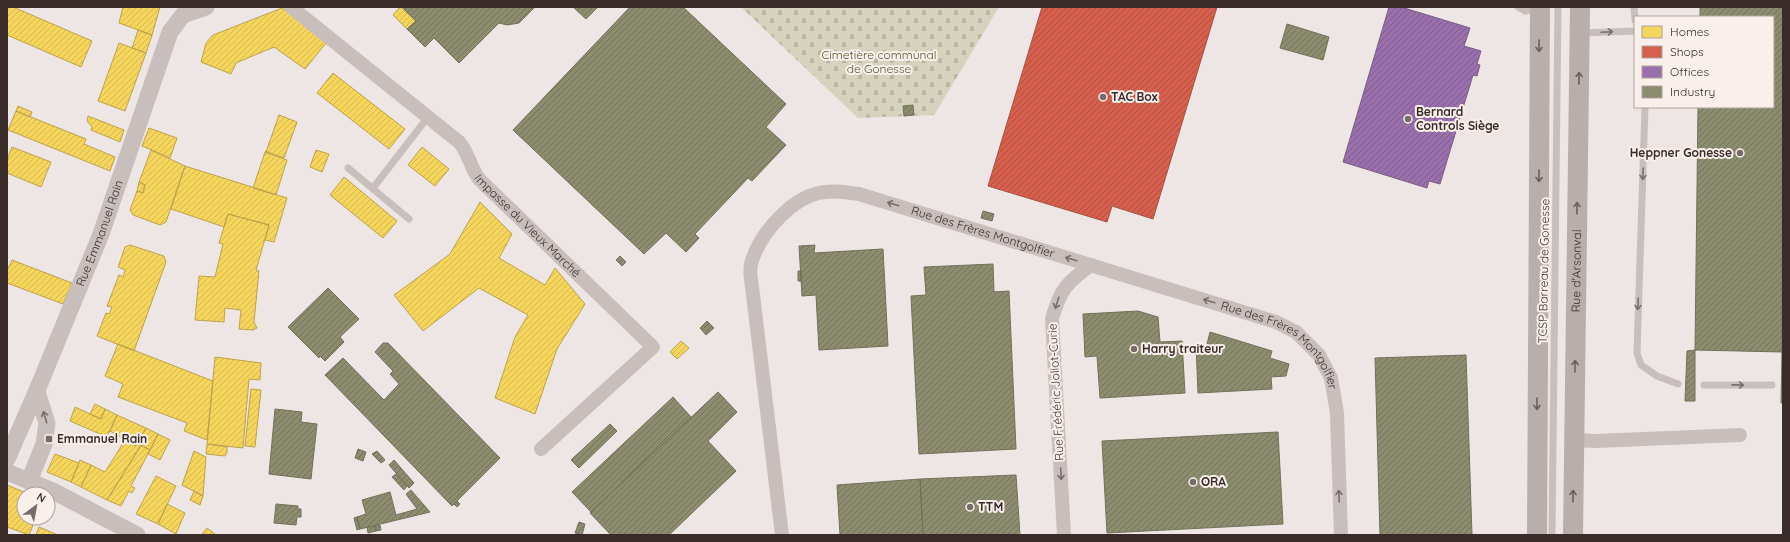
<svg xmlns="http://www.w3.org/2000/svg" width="1790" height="542" viewBox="0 0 1790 542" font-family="Quicksand,sans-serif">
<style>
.cemetery{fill:url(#cemetery-stones)}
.homes{fill:url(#homes-hatch);stroke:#bda24d}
.shops{fill:url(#shops-hatch);stroke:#a75042}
.offices{fill:url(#offices-hatch);stroke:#7c5b84}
.industry{fill:url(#industry-hatch);stroke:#736f5a}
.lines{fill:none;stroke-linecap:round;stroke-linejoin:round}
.service{stroke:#c8bfbc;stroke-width:7}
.minor{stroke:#c8bfbc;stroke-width:14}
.tertiary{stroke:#c8bfbc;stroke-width:17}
.secondary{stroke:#b8aeac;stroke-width:20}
.oneway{stroke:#796e6c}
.oneway2{stroke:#6c5f5e}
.poi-dot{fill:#786c6b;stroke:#faf0eb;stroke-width:1.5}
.labels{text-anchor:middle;stroke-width:4;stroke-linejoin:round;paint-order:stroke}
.park-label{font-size:12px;fill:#53582d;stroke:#faf0eb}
.poi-label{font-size:12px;font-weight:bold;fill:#392b2a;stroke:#faf0eb;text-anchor:start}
.street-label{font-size:12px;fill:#392b2a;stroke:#faf0eb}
</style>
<defs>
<pattern id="cemetery-stones" width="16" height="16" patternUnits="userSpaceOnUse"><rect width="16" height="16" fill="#d5d3be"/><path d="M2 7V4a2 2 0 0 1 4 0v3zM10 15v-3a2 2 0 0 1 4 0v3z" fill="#b8b5a3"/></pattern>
<pattern id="homes-hatch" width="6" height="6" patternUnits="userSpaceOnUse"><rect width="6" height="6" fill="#f6d55c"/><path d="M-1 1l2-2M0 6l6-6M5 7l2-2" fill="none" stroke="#d4b750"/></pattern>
<pattern id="shops-hatch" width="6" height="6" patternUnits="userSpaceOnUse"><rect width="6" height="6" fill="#d6604d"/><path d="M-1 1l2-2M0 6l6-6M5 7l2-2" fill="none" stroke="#af4f40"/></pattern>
<pattern id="offices-hatch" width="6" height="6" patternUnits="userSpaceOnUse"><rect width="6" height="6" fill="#9970ab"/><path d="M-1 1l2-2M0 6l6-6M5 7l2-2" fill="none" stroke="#7e5c8b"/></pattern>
<pattern id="industry-hatch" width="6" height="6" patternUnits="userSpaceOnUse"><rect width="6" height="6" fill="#8c8c6e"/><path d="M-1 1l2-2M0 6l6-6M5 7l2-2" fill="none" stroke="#73735b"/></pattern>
</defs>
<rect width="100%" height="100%" fill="#eee6e4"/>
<path class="cemetery" d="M741,7H999L934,115L858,118Z"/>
<path class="homes" d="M7,7H13L92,41L81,67L7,35Z
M123,7H160L152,35L119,23Z
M400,7L416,21L407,29L393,15Z
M282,8L327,42L305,69L274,47L236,63L231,74L201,62L206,43L213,35Z
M138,30L152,35L146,53L132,48Z
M119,43L146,53L125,111L98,101Z
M333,73L405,129L389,149L317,93Z
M18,106L32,112L30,117L16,111Z
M16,111L86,139L84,144L115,157L110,171L8,130Z
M279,115L297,122L284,158L265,151L266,152Z
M88,116L124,130L120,142L91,130L92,127L87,121Z
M149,128L177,138L170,158L142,146Z
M12,147L51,162L41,187L7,173V160Z
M422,147L449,169L435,186L408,165Z
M151,150L185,166L166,222L160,225L133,215L130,210L137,191L143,193L145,185L139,182Z
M316,150L329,154L322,172L310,167Z
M265,152L287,160L276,195L253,188Z
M185,166L287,198L274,242L265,240L269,225L228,214L224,227L171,209Z
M344,177L397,221L383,238L330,195Z
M139,182L145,185L143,193L137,191Z
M480,202L512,234L499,258L545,285L555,268L585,304L557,349L535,414L495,398L515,337L528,315L479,288L423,331L394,295L450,254Z
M228,214L269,225L256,270L259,271L254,322L257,328L253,330L239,329L241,310L225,308L224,322L195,320L199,276L215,277L223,244L219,243Z
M130,245L164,256L166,262L134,351L97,336L106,313L109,314L112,307L107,306L119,275L123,277L125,270L118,267L125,247Z
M12,260L72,283L63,304L7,283V271Z
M681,341L689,348L677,359L670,352Z
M118,344L213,381L207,440L184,431L187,423L118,397L123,384L105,376Z
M215,357L261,363L260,380L249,379L243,448L207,444Z
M251,389L261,390L255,447L245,446Z
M95,404L105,409L101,419L90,414Z
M75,407L101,419L105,409L117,415L107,437L70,421Z
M117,415L146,428L136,446L110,431Z
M146,428L158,434L150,450L141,445L107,500L81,487L91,465L105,472L125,440L136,446Z
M158,434L170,440L160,460L148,454Z
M207,444L227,447V453L225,456L206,454Z
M141,445L150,450L131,486L135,488L132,493L129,491L121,506L107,500Z
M194,451L206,457L203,496L182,485Z
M55,454L79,463L71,482L47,472Z
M80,460L91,465L81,487L71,482Z
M156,476L176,486L158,524L136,514Z
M7,485L29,494H24V518H36L29,535L7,527Z
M194,491L203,496L200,505L190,500Z
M167,504L185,513L176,534L158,524Z
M39,527L58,535H36Z
M207,528L215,534V535L202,534Z"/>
<path class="shops" d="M1042,7H1217L1153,219L1112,206L1107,222L988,186Z"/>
<path class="offices" d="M1389,7H1401L1470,28L1464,46L1481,51L1477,64L1480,65L1477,76L1473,75L1440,184L1429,181L1427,188L1343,162Z"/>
<path class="industry" d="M402,7H515L459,63L434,38L425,47L407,29L416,21Z
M515,7H535L519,23L507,25L499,23Z
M573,7H598L586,19Z
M630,7H683L786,104L766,127L786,145L752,181L748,178L695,234L699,238L686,252L666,233L644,254L513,130Z
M1700,7H1783L1782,352L1695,350L1698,107H1773V17H1700Z
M1287,24L1329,37L1323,60L1280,48Z
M913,105L914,115L904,116L903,106Z
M983,211L994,214L992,221L981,218Z
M815,245L814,253L883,249L888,346L819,350L816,295L802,296L799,246Z
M620,256L626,262L622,266L616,260Z
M993,264L994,292L1009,291L1016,449L919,454L911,296L926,295L924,267Z
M798,271H801L802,281H798Z
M328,288L359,319L340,337L344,342L325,361L320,356L319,358L288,327Z
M1138,311L1158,317L1160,342L1182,341L1185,393L1100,398L1097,356L1085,357L1083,314Z
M707,321L714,328L706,335L700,328Z
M1210,332L1272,351L1270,358L1289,364L1286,376L1271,377L1272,389L1198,393L1196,345L1206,348Z
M383,343H388L500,458L452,506L325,375L343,358L384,400L399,384L390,374L393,371L375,352Z
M1695,350V401H1685L1687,351Z
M1782,352H1783V403H1781Z
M1466,355L1472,535H1380L1375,358Z
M718,392L737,412L708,441L736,471L669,535H611L590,513Z
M673,397L691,417L591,512L572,492Z
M275,409L302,412L301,422L317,424L311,479L269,474Z
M610,424L617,431L579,468L571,460Z
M1278,432L1283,524L1107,533L1102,441Z
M358,449L366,452L363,461L355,458Z
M377,451L385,460L381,463L372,454Z
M394,460L414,483L409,488L389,465Z
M396,474L407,486L404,490L392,477Z
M1016,475L1020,535H923L920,479Z
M920,479L923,535H840L837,485Z
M411,490L430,512L360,529L357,517L366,514L362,500L390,492L396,515L417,509L406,494Z
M457,501L460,504L457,507L454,504Z
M276,504L298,506V509H301V517H297L296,525L274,523Z
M357,517L360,529L357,530L354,518Z
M579,522L585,524L582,535L575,533Z
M380,525L381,530L376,531L375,526Z
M375,526L376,531L368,533L367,527Z"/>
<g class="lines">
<path class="service" d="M1518,7L1525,11L1539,8
M1634,7L1635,20
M1582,33L1635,31
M1645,107L1637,353L1641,365L1657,376L1678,384
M348,168L409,219
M373,188L428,117
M1704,385H1772
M1552,535L1558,7"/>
<g class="minor">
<path id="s1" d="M291,7L459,142C469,153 470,167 479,179L653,347L541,449"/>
<path d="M1574,440L1596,441L1740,435"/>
<path id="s2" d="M782,535L753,295C752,285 749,273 751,264C759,234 793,195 825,192C836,190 848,193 859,194L1276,322L1296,332L1319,355L1331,378L1337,413L1341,535"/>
<path d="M1064,535L1052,319C1060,290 1067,282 1091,265"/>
</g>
<g class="tertiary">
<path id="s3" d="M7,459L38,388L101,234L170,32L183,15L206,7"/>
<path d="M7,472L53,491L137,535"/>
<path d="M29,481L44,444L47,423L37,392"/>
</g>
<g class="secondary">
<path d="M1537,535L1540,7"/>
<path id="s4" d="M1573,535L1580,7"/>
</g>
</g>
<defs><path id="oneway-shaft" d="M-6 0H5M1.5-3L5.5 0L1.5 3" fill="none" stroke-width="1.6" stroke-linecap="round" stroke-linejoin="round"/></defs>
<g class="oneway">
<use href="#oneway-shaft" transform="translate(1607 32) rotate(-3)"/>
<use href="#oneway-shaft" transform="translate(1643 174) rotate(92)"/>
<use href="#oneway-shaft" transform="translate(893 204) rotate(-163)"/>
<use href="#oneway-shaft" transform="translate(1071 259) rotate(-163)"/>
<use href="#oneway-shaft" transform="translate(1209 301) rotate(-163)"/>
<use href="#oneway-shaft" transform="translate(1057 303) rotate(108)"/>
<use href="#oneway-shaft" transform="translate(1638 304) rotate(92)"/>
<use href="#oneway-shaft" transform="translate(1738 385) rotate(1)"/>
<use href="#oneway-shaft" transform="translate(45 417) rotate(-107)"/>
<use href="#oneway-shaft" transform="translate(1061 474) rotate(87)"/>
<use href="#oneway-shaft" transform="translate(1339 496) rotate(-92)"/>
</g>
<g class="oneway2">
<use href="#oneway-shaft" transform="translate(1539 46) rotate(90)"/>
<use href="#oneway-shaft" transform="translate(1579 78) rotate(-89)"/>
<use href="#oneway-shaft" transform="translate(1539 176) rotate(90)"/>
<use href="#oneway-shaft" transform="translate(1577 208) rotate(-89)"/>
<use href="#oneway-shaft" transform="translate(1575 366) rotate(-89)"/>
<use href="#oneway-shaft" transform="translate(1537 404) rotate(90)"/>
<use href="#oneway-shaft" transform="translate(1573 496) rotate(-89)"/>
</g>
<g class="poi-dot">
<circle cx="1103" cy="97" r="4"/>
<circle cx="1408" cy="119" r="4"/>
<circle cx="1740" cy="153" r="4"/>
<circle cx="1134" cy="349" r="4"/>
<rect x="45" y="435" width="8" height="8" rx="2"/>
<circle cx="1193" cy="482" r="4"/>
<circle cx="970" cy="507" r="4"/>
</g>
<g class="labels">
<g class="park-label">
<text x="879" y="59">Cimetière communal<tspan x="879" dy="14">de Gonesse</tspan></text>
</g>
<g class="poi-label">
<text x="1111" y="101">TAC Box</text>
<text x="1416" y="116">Bernard<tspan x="1416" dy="14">Controls Siège</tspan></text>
<text x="1732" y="157" text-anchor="end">Heppner Gonesse</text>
<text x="1142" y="353">Harry traiteur</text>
<text x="57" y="443">Emmanuel Rain</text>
<text x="1201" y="486">ORA</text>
<text x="978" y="511">TTM</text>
</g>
<g class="street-label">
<text dy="4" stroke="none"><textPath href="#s1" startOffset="325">Impasse du Vieux Marché</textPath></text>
<text dy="4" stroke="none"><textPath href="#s2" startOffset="545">Rue des Frères Montgolfier</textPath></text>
<text dy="4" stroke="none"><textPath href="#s3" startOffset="244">Rue Emmanuel Rain</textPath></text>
<text transform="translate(1544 271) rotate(-89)" y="4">TCSP Barreau de Gonesse</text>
<text dy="4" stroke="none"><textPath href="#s4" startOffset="264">Rue d'Arsonval</textPath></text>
<text dy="4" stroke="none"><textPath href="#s2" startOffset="869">Rue des Frères Montgolfier</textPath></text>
<text transform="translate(1056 392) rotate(-93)" y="4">Rue Frédéric Joliot-Curie</text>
</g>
</g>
<rect width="1790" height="542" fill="none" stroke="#392b2a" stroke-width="16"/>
<rect x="1634" y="16" width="140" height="92" fill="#faf0eb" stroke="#ada19e"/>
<rect x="1642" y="26" width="20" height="12" fill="#f6d55c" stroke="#ada19e"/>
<text x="1670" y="36" font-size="12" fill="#392b2a">Homes</text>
<rect x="1642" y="46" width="20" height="12" fill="#d6604d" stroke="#ada19e"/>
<text x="1670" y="56" font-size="12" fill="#392b2a">Shops</text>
<rect x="1642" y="66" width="20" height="12" fill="#9970ab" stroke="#ada19e"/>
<text x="1670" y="76" font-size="12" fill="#392b2a">Offices</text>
<rect x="1642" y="86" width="20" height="12" fill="#8c8c6e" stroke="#ada19e"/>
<text x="1670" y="96" font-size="12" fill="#392b2a">Industry</text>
<g transform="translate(36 506) rotate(32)"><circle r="19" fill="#faf0eb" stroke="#ada19e"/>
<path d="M0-3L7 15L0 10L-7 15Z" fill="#786c6b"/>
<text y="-6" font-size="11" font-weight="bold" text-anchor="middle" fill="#392b2a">N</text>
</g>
</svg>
